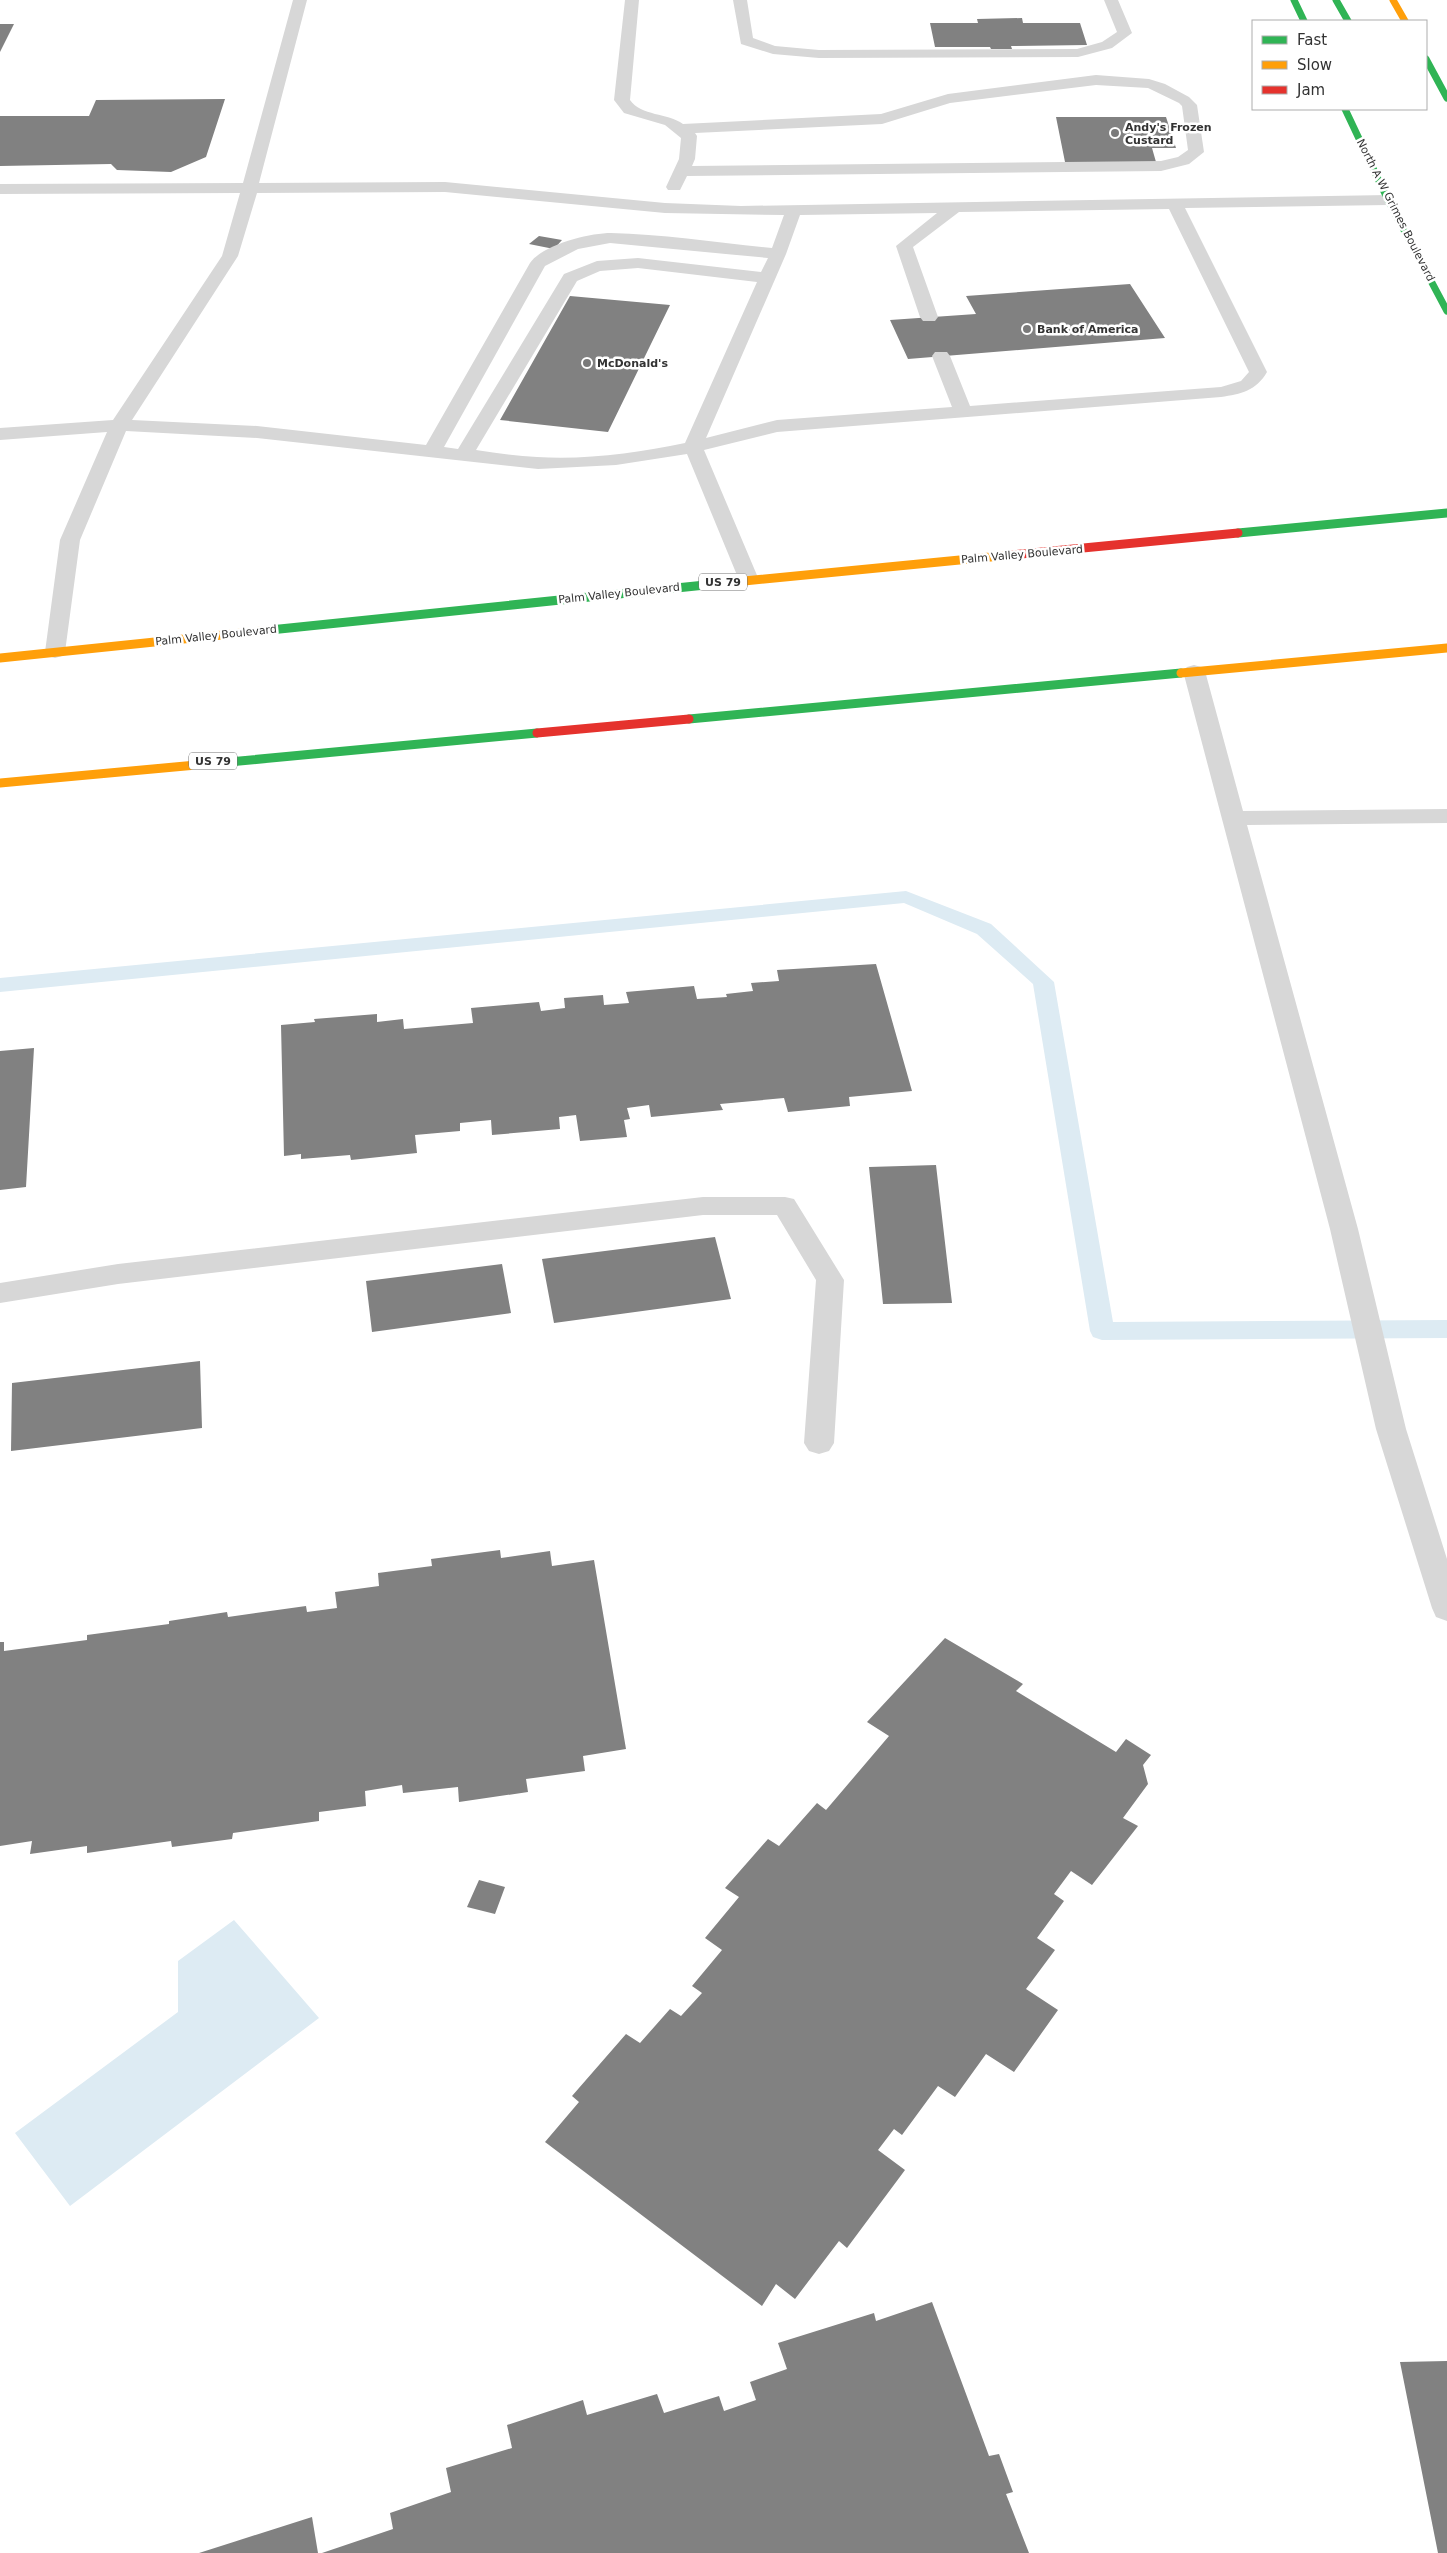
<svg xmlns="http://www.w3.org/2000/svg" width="1447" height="2553" viewBox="0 0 1447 2553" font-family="'DejaVu Sans',sans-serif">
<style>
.water{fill:#ddebf3}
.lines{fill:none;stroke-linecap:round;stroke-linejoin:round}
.stream{fill:#ddebf3;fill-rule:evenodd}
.building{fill:#818181}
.lane{fill:#d7d7d7;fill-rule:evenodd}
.fast-far1{stroke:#30b455;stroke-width:7}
.fast{stroke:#30b455;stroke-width:9}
.slow-far1{stroke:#ff9f0a;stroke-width:7}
.slow{stroke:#ff9f0a;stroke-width:9}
.jam{stroke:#e5322d;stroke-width:9}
.poi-dot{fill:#7a7a7a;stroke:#fff;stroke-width:2}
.labels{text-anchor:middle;stroke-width:5;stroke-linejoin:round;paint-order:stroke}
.far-poi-label{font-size:11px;font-weight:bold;fill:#333;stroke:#fff;text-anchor:start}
.far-street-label{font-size:11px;fill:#333;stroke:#fff}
.shield{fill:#fff;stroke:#707070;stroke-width:1}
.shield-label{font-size:11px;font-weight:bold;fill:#333}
</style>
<rect width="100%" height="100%" fill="#fff"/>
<path class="water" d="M234,1920L319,2018L70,2206L15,2133L178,2012V1961Z"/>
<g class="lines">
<path class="stream" d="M906,891L991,924L1054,982L1113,1322L1447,1320V1338L1102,1340L1093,1337L1090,1331L1033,984L977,934L904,903L0,992V978Z"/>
</g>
<path class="building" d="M1022,18L1023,23H1080L1087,45L1011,46L1012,49H991L990,47H935L930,23H978L977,19Z
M0,24H14L0,52Z
M225,99L206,157L171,172L117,170L111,164L0,166V116H89L96,100Z
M1056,117H1166L1176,148H1152L1156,162H1065Z
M539,236L562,240L554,249L529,244Z
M1130,284L1165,338L908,359L890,320L976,314L966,296Z
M570,296L670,305L608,432L500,420Z
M876,964L912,1091L849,1097L850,1106L788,1112L784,1098L720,1104L723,1110L651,1117L649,1105L627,1108L630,1119L624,1120L627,1137L580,1141L576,1115L559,1117L560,1129L492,1135L491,1120L460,1123V1131L415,1135L417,1153L351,1160L350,1155L301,1159V1154L284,1156L281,1025L315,1022L314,1019L377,1014V1022L403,1019L404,1029L473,1023L471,1008L539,1002L541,1011L565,1008L564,998L603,995L604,1005L629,1003L626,992L694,986L697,999L727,997L726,994L753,991L751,983L779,981L777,970Z
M34,1048L26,1187L0,1190V1051Z
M936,1165L952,1303L883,1304L869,1167Z
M715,1237L731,1299L554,1323L542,1259Z
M502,1264L511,1313L372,1332L366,1281Z
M200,1361L202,1428L11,1451L12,1383Z
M500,1550L501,1558L550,1551L552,1566L594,1560L626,1749L583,1756L585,1771L526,1779L528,1792L459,1802L458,1787L403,1793L402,1785L365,1791L366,1806L319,1812V1821L233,1833L232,1839L172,1847L171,1841L87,1853V1846L30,1854L32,1841L0,1846V1642H4V1651L87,1640V1635L169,1624V1621L227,1612L228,1617L306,1606L307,1612L337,1608L335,1592L379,1586L378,1573L432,1566L431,1559Z
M945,1638L1023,1684L1016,1691L1116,1752L1126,1739L1151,1755L1143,1765L1148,1784L1123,1818L1138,1826L1092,1885L1071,1871L1054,1894L1064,1901L1037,1938L1055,1950L1026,1989L1058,2010L1014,2072L986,2054L955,2097L938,2086L902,2135L894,2129L878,2150L905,2170L847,2248L839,2241L795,2299L776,2284L762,2306L545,2142L579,2102L572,2096L626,2034L640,2043L670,2009L681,2016L702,1993L692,1986L722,1950L705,1938L739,1897L725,1888L768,1839L779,1846L817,1803L826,1810L889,1736L867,1722Z
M479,1880L505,1887L495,1914L467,1907Z
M932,2302L989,2456L999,2454L1013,2492L1006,2494L1029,2553H322L393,2529L390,2513L451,2492L446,2468L512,2448L507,2425L583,2400L587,2415L657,2394L664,2413L719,2396L724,2411L756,2400L750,2382L787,2369L778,2343L874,2313L876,2321Z
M1447,2361V2553H1438L1400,2362Z
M312,2517L318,2553H199Z"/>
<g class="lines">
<path class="lane" d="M293,0H307L259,183L445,182L665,203L741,206L1388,195L1396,200L1388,205L1185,208L1267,372C1256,391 1241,394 1221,397L777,432L704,450L759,580L756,584H742L739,580L687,454L616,465L538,469L257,438L126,431L80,540L65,652L62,656L55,658L48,656L45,652L60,540L107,432L0,440V428L113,420L222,256L240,193L0,194V184L243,183ZM445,192L665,213L784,215L772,248C720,243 662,234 611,233C589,233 542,245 530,263L426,445L257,426L132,420L238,256L257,193ZM1169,209L1249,372L1241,381L1221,387L970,406L950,356L947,352H935L932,356L952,407L777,420L706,438L786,254L800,215L937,213L896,246L920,317L923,321H935L938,317L913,247L959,212ZM610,243L768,258L761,272L638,258L597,261L564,274L458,449L444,447L545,266L578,249ZM638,268L757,282L685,443C638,453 586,460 537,457C517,456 496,453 476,450L577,281L600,271Z
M625,0H639L630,100C641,116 668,113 683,124L881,114L948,94L1096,75L1149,79L1165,84L1189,97L1197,105L1204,152L1189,164L1161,171L687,176L680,190H668L666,187L679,159L681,138L665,125L624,113L614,100ZM1096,85L1148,88L1179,103L1182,106L1188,150L1178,157L1161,161L692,166L695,159L697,136L695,133L882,124L950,103Z
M733,0H747L753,38L775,46L819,50L1077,49L1102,42L1117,32L1104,0H1118L1132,33L1112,48L1078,57L819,58L773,54L741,44Z
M1194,665L1201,667L1205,671L1243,811L1447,809V823L1247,825L1358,1229L1406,1429L1447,1559V1621L1436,1617L1432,1608L1376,1429L1330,1229L1183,671L1187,667Z
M703,1197H785L794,1199L844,1280L834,1443L829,1451L819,1454L809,1451L804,1443L816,1280L777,1215H703L118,1284L0,1303V1283L118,1264Z"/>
<path class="fast-far1" d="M1294,0L1304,21
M1336,0L1348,21
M1426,59L1447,98
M1345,109L1388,200L1447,311"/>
<path class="fast" d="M1238,533L1447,513
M270,630L744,581
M689,719L1181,673
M218,763L537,733"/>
<path class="slow-far1" d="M1393,0L1405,21"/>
<path class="slow" d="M744,581L1011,555
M0,658L270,630
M1181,673L1447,648
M0,783L218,763"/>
<path class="jam" d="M1011,555L1238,533
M537,733L689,719"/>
</g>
<g class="poi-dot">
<circle cx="1115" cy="133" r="5"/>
<circle cx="1027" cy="329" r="5"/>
<circle cx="587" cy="363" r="5"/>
</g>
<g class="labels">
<g class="far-poi-label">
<text x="1125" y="131">Andy's Frozen<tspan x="1125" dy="13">Custard</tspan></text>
<text x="1037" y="333">Bank of America</text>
<text x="597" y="367">McDonald's</text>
</g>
<g class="far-street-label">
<text transform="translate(1396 210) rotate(63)" y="4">North A W Grimes Boulevard</text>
<text transform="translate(1022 554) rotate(-5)" y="4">Palm Valley Boulevard</text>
<text transform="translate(619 593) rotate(-6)" y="4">Palm Valley Boulevard</text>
<text transform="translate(216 635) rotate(-6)" y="4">Palm Valley Boulevard</text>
</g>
<g class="shield">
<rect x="699" y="573.5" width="48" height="17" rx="4"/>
<rect x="189" y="752.5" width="48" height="17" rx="4"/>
</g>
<g class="shield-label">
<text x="723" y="586">US 79</text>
<text x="213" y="765">US 79</text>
</g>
</g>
<rect x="1252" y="20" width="175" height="90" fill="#ffffff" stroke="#adadad"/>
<rect x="1262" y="36" width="25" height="8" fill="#30b455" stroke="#adadad"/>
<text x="1297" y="45" font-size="15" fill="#333333">Fast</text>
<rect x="1262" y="61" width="25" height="8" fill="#ff9f0a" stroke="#adadad"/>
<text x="1297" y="70" font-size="15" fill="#333333">Slow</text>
<rect x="1262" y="86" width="25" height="8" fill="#e5322d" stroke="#adadad"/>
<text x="1297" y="95" font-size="15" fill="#333333">Jam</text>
</svg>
